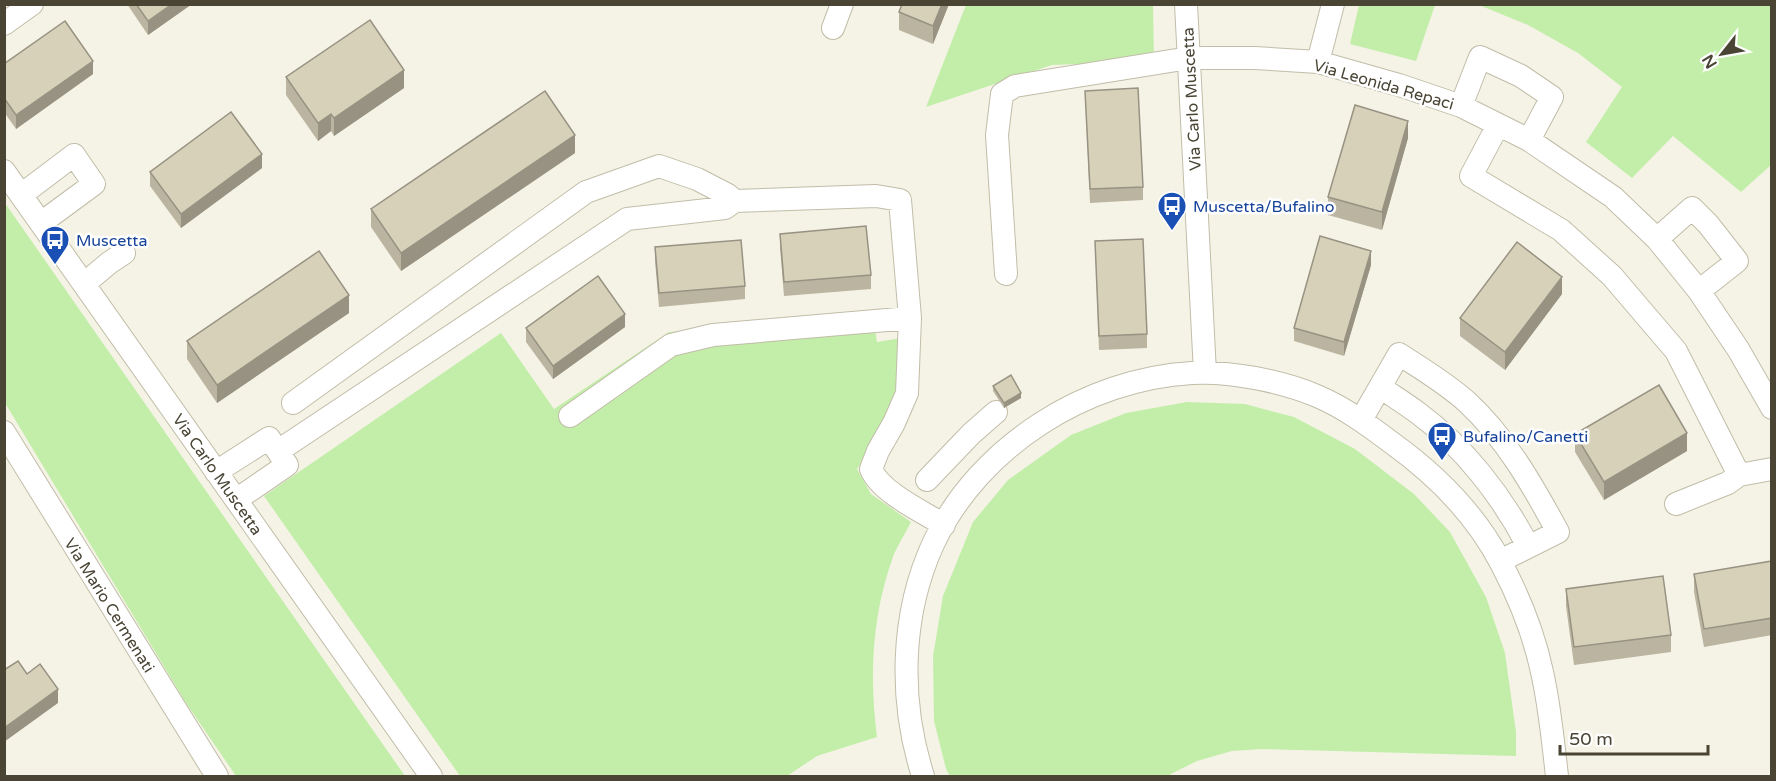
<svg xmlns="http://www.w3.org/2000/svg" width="1776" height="781" viewBox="0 0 1776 781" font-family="'Varela Round',sans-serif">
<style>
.green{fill:#c3eeaa}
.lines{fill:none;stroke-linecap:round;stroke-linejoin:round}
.minor-casing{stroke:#c1bda8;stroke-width:24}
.minor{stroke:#fff;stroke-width:22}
.wall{fill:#bab4a0}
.shaded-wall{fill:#979282}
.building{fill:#d8d1ba;stroke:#979282;stroke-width:1.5}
.labels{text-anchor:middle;stroke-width:5;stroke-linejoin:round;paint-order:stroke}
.street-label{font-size:16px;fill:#494434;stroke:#fff}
.transit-label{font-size:16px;fill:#164399;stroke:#fff;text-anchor:start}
</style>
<rect width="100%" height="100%" fill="#f5f3e6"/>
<path class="green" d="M966,5H1153L1154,61L1052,65L926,107Z
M1359,5H1435L1416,61L1350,44Z
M1479,5H1771V165L1741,192L1673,136L1632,178L1586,142L1622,87L1578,53L1528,25Z
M5,203L405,776H236L186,703L5,403Z
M873,318L877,342L907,337L906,400L857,469L871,494L911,522C906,532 899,543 894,554C872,614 869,674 877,737L817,756L787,776H460L264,496L501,333L554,409L669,332Z
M1187,402L1245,404L1294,417L1355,449L1414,494L1450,532L1486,597L1505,653L1516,732V756L1261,749L1232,751L1197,761L1167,776H950L946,769L934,721L933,656L943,596L973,522L1008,480L1071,435L1126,413Z"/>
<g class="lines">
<g class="minor-casing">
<path id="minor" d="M1186,4L1205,373
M4,24L32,4
M833,28L842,4
M1318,62L1333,4
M1461,106L1480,57L1521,76L1552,97L1529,140
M1498,125L1471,176L1561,230L1612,276L1676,351L1739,475
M4,171L431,776
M21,195L74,155L94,184L41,223
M1657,239L1692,208L1708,224L1737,261L1699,291
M1006,274L997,135L1002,94L1015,86L1189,58H1255L1318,62L1399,85L1461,106L1529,140L1613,197L1657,239L1699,291L1738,349L1772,408
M84,284L109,263L124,253
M1380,387C1393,396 1406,404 1418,413C1464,447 1502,496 1528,546
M293,403L586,192L659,166L697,179L728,195L735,201
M570,416L671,345L713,335L910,318
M1361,420L1399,354C1422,369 1446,383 1467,402C1506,438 1533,486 1558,532L1500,561
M4,432L217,776
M278,451L627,219L725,208L735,201L876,196L900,200L910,318L907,393L894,423L878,451L871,469C880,492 923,512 944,525
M216,472L269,438L287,465L236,500
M927,480L971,434L996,412
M1676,504L1728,483L1739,475L1772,469
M923,776C899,701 900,615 934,542C980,446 1086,379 1192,373C1230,371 1282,381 1317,396C1345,408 1368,425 1392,443C1435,474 1476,515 1501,563C1519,597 1534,634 1542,672C1550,707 1553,742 1557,776"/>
</g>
<use href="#minor" class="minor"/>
</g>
<path class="wall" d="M127,4H192L148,35Z
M949,4L933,44L899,30V12Z
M4,64L93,74L16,129L4,112Z
M286,77L404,88L334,136L331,131L318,141L286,95Z
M1085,91L1143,187V200L1090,203Z
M1408,138L1382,230L1328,215V197Z
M575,153L401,271L371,227V209Z
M262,168L181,228L150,186V172Z
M780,234L871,275V289L784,296L780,247Z
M1095,241L1147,334V348L1099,350Z
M655,247L745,286V299L659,307L655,261Z
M1371,265L1344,356L1294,341V328Z
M1562,294L1505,370L1460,336V318Z
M349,313L217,403L187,359V341Z
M625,327L553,379L526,342V328Z
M993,386L1021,398L1004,408L993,391Z
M1575,434L1687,451L1604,500L1575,452Z
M1772,561V635L1704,647L1694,592V574Z
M1566,589L1671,635V652L1574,665L1566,606Z"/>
<path class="shaded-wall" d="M172,4H192L148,35V21Z
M942,4H949L933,44V26Z
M93,61V74L16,129V115Z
M404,70V88L334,136V118Z
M331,114V131L318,141V123Z
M1408,121V138L1382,230V212Z
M575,135V153L401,271V253Z
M262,154V168L181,228V214Z
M1371,251V265L1344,356V342Z
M1562,277V294L1505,370V352Z
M349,295V313L217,403V385Z
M625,314V327L553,379V366Z
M1021,393V398L1004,408V403Z
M1687,433V451L1604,500V482Z
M58,689V703L4,742V728Z"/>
<path class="building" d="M136,4H172L148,21Z
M902,4H942L933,26L899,12Z
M370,20L404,70L334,118L331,114L318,123L286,77Z
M65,21L93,61L16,115L4,98V64Z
M1138,88L1143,187L1090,189L1085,91Z
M545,91L575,135L401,253L371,209Z
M1355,105L1408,121L1382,212L1328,197Z
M231,112L262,154L181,214L150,172Z
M866,226L871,275L784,282L780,234Z
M1320,236L1371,251L1344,342L1294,328Z
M1143,239L1147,334L1099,336L1095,241Z
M741,240L745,286L659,293L655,247Z
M1517,242L1562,277L1505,352L1460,318Z
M319,251L349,295L217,385L187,341Z
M598,276L625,314L553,366L526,328Z
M1011,375L1021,393L1004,403L993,386Z
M1659,385L1687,433L1604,482L1575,434Z
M1772,561V618L1704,629L1694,574Z
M1663,576L1671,635L1574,647L1566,589Z
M18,661L27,674L40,664L58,689L4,728V670Z"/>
<defs>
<g id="bus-pin" transform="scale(1.5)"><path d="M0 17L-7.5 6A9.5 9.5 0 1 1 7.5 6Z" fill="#1a4fb4" stroke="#fff"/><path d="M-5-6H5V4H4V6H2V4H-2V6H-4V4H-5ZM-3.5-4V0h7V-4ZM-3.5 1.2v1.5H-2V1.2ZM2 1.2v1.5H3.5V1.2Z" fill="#fff"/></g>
</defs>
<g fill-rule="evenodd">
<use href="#bus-pin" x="1172" y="206"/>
<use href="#bus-pin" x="55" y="240"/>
<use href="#bus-pin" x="1442" y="436"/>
</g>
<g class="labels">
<g class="street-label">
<text transform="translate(1384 84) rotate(16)" y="6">Via Leonida Repaci</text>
<text transform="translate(1191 99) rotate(-93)" y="6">Via Carlo Muscetta</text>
<text transform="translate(218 474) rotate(55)" y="6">Via Carlo Muscetta</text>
<text transform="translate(110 605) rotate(58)" y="6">Via Mario Cermenati</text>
</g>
<g class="transit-label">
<text x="1193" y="212">Muscetta/Bufalino</text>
<text x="76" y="246">Muscetta</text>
<text x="1463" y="442">Bufalino/Canetti</text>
</g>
</g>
<rect width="1776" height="781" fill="none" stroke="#494434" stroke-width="12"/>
<g transform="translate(1722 54) rotate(239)" stroke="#ffffff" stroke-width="4.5" paint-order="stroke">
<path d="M0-4.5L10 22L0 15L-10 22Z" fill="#494434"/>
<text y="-9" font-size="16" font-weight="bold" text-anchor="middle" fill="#494434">N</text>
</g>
<path d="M1560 745v9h148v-9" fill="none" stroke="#494434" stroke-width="3"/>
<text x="1569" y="745" font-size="18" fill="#494434" stroke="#ffffff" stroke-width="4.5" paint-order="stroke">50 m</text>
</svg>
